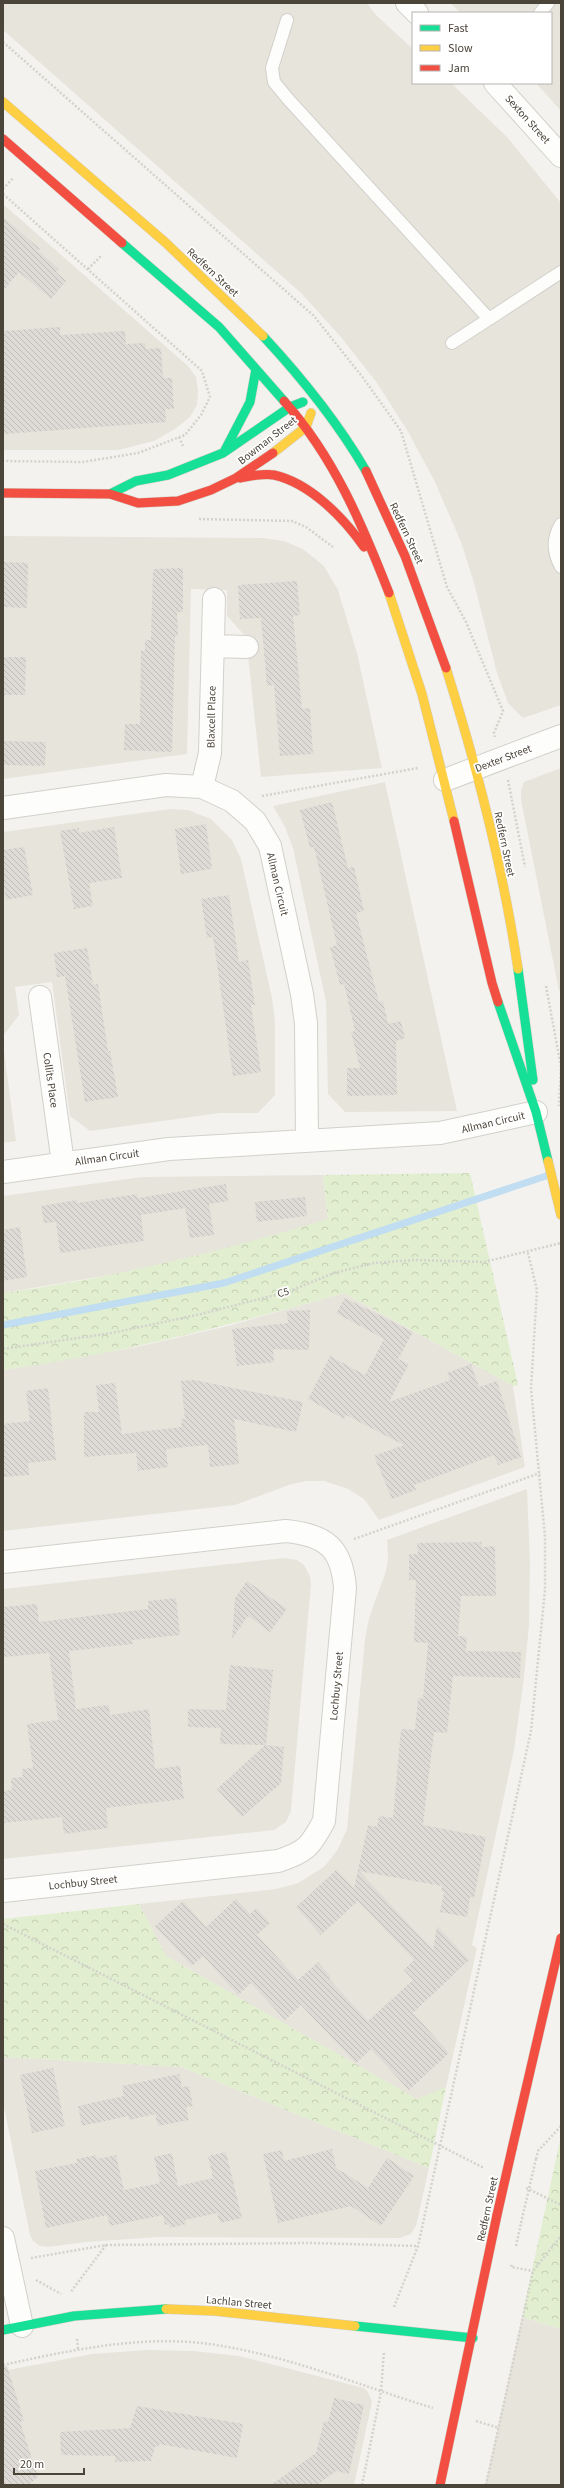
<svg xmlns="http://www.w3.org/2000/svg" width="564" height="2488" viewBox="0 0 564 2488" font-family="'Source Sans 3',sans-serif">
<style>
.residential{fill:#e7e4dc}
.forest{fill:url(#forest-crowns)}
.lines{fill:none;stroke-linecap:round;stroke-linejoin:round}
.stream{stroke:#c0ddf1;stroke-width:7}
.building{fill:url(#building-back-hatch)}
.lane-casing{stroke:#d2d0cb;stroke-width:14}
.street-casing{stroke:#d2d0cb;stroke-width:24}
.fast-casing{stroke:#d3cfc5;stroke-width:10}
.slow-casing{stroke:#d3cfc5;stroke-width:10}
.jam-casing{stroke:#d3cfc5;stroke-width:10}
.path{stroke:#d3d2cc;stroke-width:2.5;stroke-dasharray:2 2;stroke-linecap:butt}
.lane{stroke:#fdfdfc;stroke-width:12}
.street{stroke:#fdfdfc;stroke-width:22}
.fast{stroke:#16e098;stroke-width:9}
.slow{stroke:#ffcf43;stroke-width:9}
.jam{stroke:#f24e42;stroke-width:9}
.jam-bridge-casing{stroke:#d3cfc5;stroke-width:10;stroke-linecap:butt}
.path-bridge{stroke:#d3d2cc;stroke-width:2.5;stroke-dasharray:2 2;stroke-linecap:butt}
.jam-bridge{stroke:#f24e42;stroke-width:9}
.labels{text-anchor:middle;stroke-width:3.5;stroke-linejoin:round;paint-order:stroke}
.street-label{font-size:11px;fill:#4b4439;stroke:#fff}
</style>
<defs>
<pattern id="forest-crowns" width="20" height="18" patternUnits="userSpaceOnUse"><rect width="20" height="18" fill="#e1eecf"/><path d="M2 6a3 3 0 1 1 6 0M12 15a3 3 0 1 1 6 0" fill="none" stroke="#c3cdb2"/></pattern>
<pattern id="building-back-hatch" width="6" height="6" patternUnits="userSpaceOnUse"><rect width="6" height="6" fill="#dedbd6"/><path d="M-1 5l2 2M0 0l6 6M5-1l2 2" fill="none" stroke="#c0bdb8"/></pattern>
</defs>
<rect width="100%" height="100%" fill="#f4f2ee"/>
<path class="residential" d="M3,3H367L376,15L413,49V83H451L507,137L561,203V705L523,718L508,703L497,673L474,583L461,542L434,480L407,430L377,383L340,336L301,293L3,30Z
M450,3H561V111L536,83H551V13H461Z
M3,204L188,366L196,377L198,391L197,405L190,417L175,429L154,441L118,450H3Z
M3,536L263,538L284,541L303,549L324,566L338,590L357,653L382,768L261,777L246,637L227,616V590L191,589L187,754L3,779Z
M561,768V990L559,991L521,800V790L524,782Z
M385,782L457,1111L345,1112L328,1094L326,1002L293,848L285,827L273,806Z
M170,809L188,810L211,819L232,840L241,859L272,998L275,1021V1095L258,1113H220L90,1131L70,1116L52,982L15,987L19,1015L3,1036V832Z
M3,1044L16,1141L3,1143Z
M323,1175L328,1219L260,1240L139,1270L3,1293V1196L142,1177Z
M344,1293L513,1386L525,1467L379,1520L364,1499L348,1489L324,1481H306L289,1485L235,1505L3,1531V1370L137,1347L228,1326Z
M527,1489L530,1562L529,1625L524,1678L514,1750L472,1945L477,1948L446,2087L418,2100L166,1956L139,1904L276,1889L298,1883L324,1867L338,1849L347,1829L365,1639L369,1618L386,1571L388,1559L387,1540Z
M284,1558L297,1560L304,1565L310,1576L311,1584L291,1811L286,1822L274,1830L3,1859V1589Z
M3,2057L181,2067L429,2168L416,2226L411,2234L400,2238L159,2237L86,2242L48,2247L40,2246L33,2241L30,2235L3,2102Z
M522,2317L561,2329V2485H485Z
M148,2350L193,2351L239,2356L364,2388L368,2392L372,2402L354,2485H3V2371L92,2354Z"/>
<path class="forest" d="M470,1173L518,1385L513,1386L344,1293C232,1325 119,1354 3,1370V1293C113,1278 221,1252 328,1219L323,1175Z
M139,1904L166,1956L417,2099L446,2087L429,2168L181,2067L3,2057V1919Z
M561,2136V2329L522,2317Z"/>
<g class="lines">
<path class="stream" d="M3,1325L224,1283L549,1175"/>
</g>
<path class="building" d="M3,217L40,249L38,251L59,269L56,272L66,281L51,299L19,272L3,291Z
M60,327V335L125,331L126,344L145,343L146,349L161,348L163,378H172L174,409H165L166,422L4,434L3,331Z
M3,562L28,563L27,608L3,607Z
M183,568V612H177L178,636H175L172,752L124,750L125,724H140L141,651H145V640H151L153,569Z
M297,581L300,615L293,616L302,709L310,708L313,754L280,756L274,685L267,686L261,618L240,619L238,585Z
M3,657H26L25,695H3Z
M3,741L46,742L45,766L3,765Z
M332,802L348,868L354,867L364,911L356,913L379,1002L383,1001L388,1024L401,1021L405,1038L396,1041L397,1095L347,1096V1068H360L351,1032L355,1031L344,984L340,985L330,947L337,945L314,847L310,848L300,810Z
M206,824L212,869L181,874L175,829Z
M114,827L122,878L89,883L93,906L74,909L60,831L79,828V833Z
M24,847L33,895L6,900L3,882V850Z
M229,895L239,962L248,960L255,1005H251L261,1072L233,1076L213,937L207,938L201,899Z
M87,948L93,985L98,984L108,1051H110L118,1097L85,1102L65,976L57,977L54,953Z
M226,1184L228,1201L209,1204L214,1235L190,1238L185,1208L141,1215L144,1241L60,1253L56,1222L44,1223L41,1206L77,1200V1203L137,1194L138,1198Z
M305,1197L307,1216L257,1222L255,1202Z
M20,1227L27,1277L3,1281V1230Z
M345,1298L413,1332L398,1359L409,1364L389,1402L450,1380L447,1373L471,1364L479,1387L497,1381L521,1457L498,1465L494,1455L414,1485L416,1490L392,1499L374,1456L404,1445L346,1415L344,1419L308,1399L330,1356L365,1375L384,1339L336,1313Z
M310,1310L309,1350L273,1349L274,1362L237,1366L232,1329L288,1323L287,1311Z
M194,1380L303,1402L296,1432L234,1419L239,1464L210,1467L208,1445L166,1449L168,1467L138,1471L136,1453L84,1457V1412H99L96,1385L115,1383L122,1434L182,1427L181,1419H185L181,1381Z
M48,1388L56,1460L28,1463L29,1475L3,1477V1424L30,1421L26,1391Z
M481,1542L482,1547L495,1546L496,1596H461L458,1636L467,1637L466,1651L521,1652L520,1678L453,1676L447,1733L434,1732L423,1825L486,1837L474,1898L470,1897L467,1917L440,1912L444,1892L441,1891L442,1886L359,1871L433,1950L437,1926L469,1960L413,2013L449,2053L409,2090L371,2049L356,2063L301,2005L285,2020L251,1983L238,1995L203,1956L192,1966L155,1926L183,1901L206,1927L236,1899L250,1914L256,1908L270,1923L257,1935L298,1980L318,1962L331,1977L329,1979L368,2021L413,1980L404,1970L414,1960L358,1901L321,1935L296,1907L336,1870L354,1888L368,1825L377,1827L379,1816L393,1818L401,1729L415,1730L418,1698L423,1699L428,1643L414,1642L416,1580H409V1554H418L417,1543Z
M247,1581L287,1609L270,1632L248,1616L232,1639L235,1598Z
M176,1598L180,1635L132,1640L133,1644L69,1651L76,1709L109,1705L110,1715L149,1709L155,1769L180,1766L184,1799L106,1808L108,1828L64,1834L62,1817L3,1823V1791L12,1790L11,1778L23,1777L22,1769L33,1768L27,1724L58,1720L49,1653L3,1657V1607L37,1604L39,1622L148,1609V1601Z
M230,1665L273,1670L266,1745L220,1744L221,1728L188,1727V1709L226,1710Z
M265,1745L284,1747L281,1783L242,1817L217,1789Z
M53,2068L65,2126L32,2133L20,2075Z
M179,2074L182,2087L189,2086L193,2106L186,2107L189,2120L158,2126L155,2114L129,2120L128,2116L82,2126L78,2106L124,2096L122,2086Z
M332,2149L336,2168L368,2188L387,2158L414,2176L381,2226L351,2206L278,2223L263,2154L282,2150L284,2161Z
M226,2152L242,2218L220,2223L217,2213L185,2220L186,2224L170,2228L169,2224L165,2225L163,2215L110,2226L107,2215L46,2228L35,2171L77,2163V2159L96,2155L97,2159L116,2155L124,2190L160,2183L154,2157L172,2153L178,2186L213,2178L208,2156Z
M3,2366H7L24,2421L20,2422L38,2477L28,2485H3Z
M334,2398L364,2405L349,2474L336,2471L317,2485H271L316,2453L324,2421L328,2422Z
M137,2406L243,2424L237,2458L159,2444V2447H155L151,2461L115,2462V2456L61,2455L60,2432L130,2428Z"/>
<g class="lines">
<g class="lane-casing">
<path id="lane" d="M540,13L548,3
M287,20L272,68L274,82L288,99L489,319
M452,343L561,272
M561,524C552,539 553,552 561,567"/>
</g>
<g class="street-casing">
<path id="street" d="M407,3L417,13
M495,83L561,156
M213,646L247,647
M445,780L561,736
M202,787L210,753L214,599
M3,808L166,785L202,787L232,801L255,821L270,846L302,994L306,1023L307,1141
M40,997L63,1163
M3,1172L169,1149L440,1133L536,1112
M3,1562L286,1531C326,1535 342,1548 345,1588L324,1821C310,1847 306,1852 278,1861L3,1891
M3,2238L22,2326"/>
</g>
<g class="fast-casing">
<path id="fast" d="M122,243L219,327L284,401
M263,336C302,378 337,421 366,471
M224,452L250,402L256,369
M110,494L136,481L168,475L223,453L290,407L303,402
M518,969L533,1080
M498,1002L536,1112L548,1161
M355,2326L473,2338
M3,2330L74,2316L166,2309"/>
</g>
<g class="slow-casing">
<path id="slow" d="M3,102L166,243L263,336
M273,453L306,427L311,413
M389,593L422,694L454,821
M446,668C477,767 503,867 518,969
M548,1161L561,1215
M166,2309L215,2311L355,2326"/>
</g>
<g class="jam-casing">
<path id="jam" d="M3,139L122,243
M284,401C334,457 362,524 389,593
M366,471L405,556L446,668
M240,478C251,476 263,473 274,475C310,483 344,518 364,547
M3,493L110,494L138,503L178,501L211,490L236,478L273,453
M454,821L492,983L498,1002
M512,2149L561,1938
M440,2485L497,2215"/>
</g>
<path class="path" d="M3,42L314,316L364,379L401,431L447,587L466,622L503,711L494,733L495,737
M3,189L13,178
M3,194L202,371L210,397L201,415L185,435L138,453L83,462L3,461
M88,269L102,255
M179,437L183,446
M199,519L292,521L306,527L333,547
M508,780L525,867
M262,796L418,768
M546,986L561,1067L559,1106
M3,1349L112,1333L201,1314L287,1292L334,1273L374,1263L414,1260L484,1262L561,1243
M354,1539L540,1473
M3,1924L484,2168
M536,2159L538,2151L561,2126
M526,2188L561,2205
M106,2245L310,2243L418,2246
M516,2246L521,2223
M31,2258L106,2245L70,2293
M512,2265L511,2267L533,2271
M36,2280L61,2294
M394,2307L418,2246L531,1731L545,1590V1537L531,1388L537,1290L528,1253
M77,2339L78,2349
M3,2365C67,2351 135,2336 201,2343C279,2352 358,2385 433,2408
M476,2421L499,2428
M362,2485L381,2392L384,2351
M486,2485L533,2271L561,2236"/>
<use href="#lane" class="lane"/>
<use href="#street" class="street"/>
<use href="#fast" class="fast"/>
<use href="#slow" class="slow"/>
<use href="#jam" class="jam"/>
<g class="jam-bridge-casing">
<path id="jam-bridge" d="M497,2215L512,2149"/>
</g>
<path class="path-bridge" d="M521,2223L536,2159"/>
<use href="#jam-bridge" class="jam-bridge"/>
</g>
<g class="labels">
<g class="street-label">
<text transform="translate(528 119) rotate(48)" y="4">Sexton Street</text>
<text transform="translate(213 272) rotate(43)" y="4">Redfern Street</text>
<text transform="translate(267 440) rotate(-38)" y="4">Bowman Street</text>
<text transform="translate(407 533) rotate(65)" y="4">Redfern Street</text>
<text transform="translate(211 717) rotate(-89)" y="4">Blaxcell Place</text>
<text transform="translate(503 758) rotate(-21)" y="4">Dexter Street</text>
<text transform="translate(505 844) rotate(78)" y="4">Redfern Street</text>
<text transform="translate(278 884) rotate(77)" y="4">Allman Circuit</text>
<text transform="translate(51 1080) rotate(82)" y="4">Collits Place</text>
<text transform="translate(493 1122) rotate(-13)" y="4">Allman Circuit</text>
<text transform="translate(107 1157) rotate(-8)" y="4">Allman Circuit</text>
<text transform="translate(283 1292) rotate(-16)" y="4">C5</text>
<text transform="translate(336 1686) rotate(-85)" y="4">Lochbuy Street</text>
<text transform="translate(83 1882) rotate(-6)" y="4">Lochbuy Street</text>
<text transform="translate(487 2209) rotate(-78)" y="4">Redfern Street</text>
<text transform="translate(239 2302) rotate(5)" y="4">Lachlan Street</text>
</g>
</g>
<rect width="564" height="2488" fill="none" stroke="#4b4439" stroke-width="8"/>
<rect x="412" y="12" width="140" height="72" fill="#ffffff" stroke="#b7b4b0"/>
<rect x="420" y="25" width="20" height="6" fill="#16e098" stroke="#b7b4b0"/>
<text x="448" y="32" font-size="12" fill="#4b4439">Fast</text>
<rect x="420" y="45" width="20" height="6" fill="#ffcf43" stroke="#b7b4b0"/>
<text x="448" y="52" font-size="12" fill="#4b4439">Slow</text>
<rect x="420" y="65" width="20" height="6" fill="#f24e42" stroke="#b7b4b0"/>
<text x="448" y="72" font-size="12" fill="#4b4439">Jam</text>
<path d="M14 2468v6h70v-6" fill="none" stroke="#4b4439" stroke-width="2"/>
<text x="20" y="2468" font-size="12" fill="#4b4439" stroke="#ffffff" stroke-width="3" paint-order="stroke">20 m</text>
</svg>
